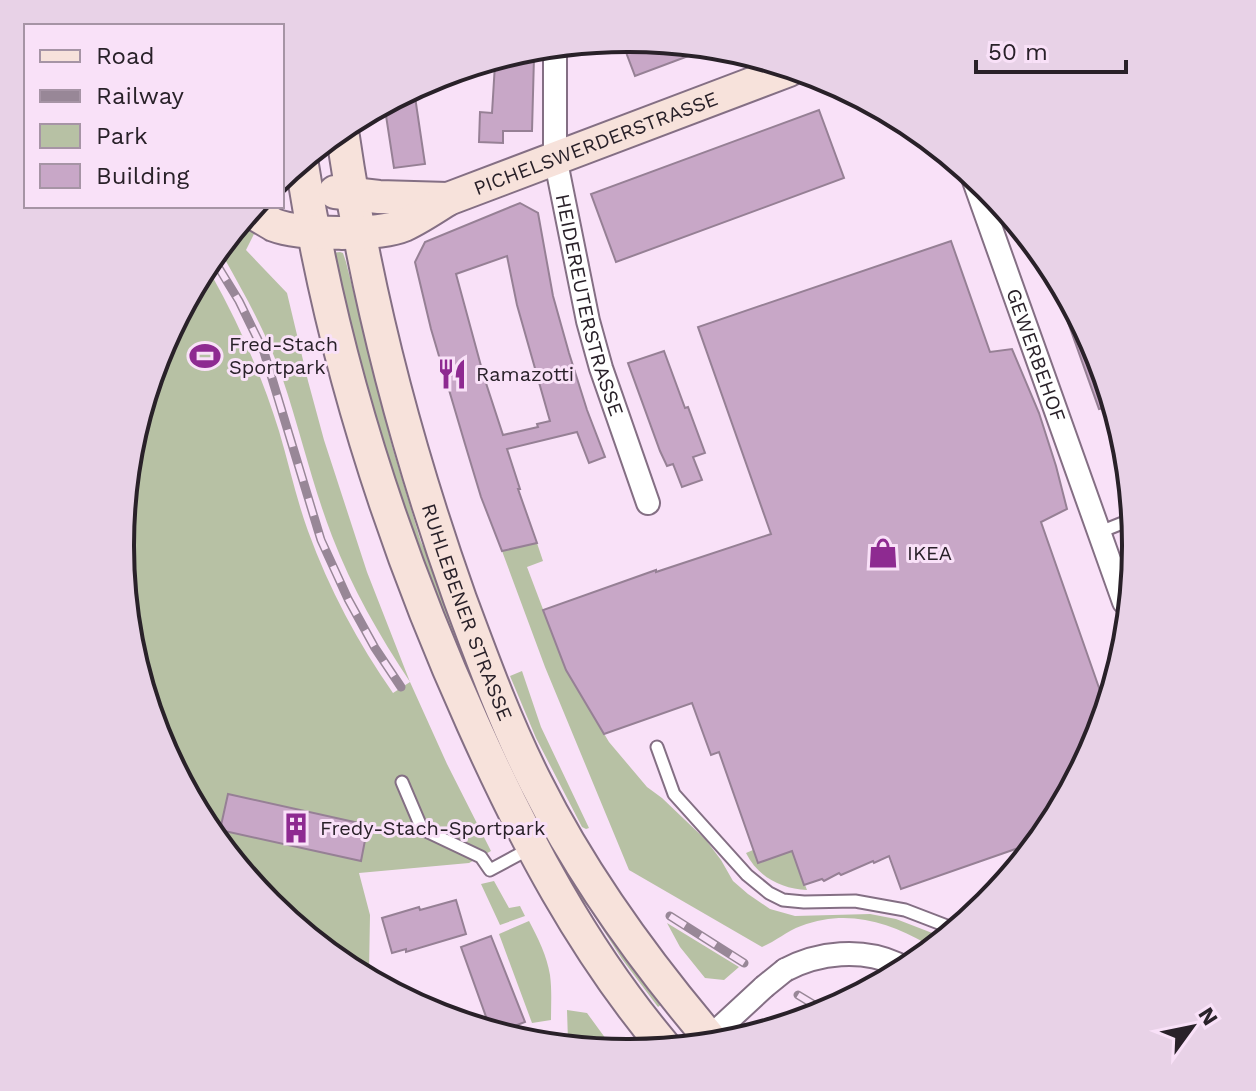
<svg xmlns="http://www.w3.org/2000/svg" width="1256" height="1091" viewBox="0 0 1256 1091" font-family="'Work Sans',sans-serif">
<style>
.green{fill:#b7c1a4}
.building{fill:#c8a7c7;stroke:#968095;stroke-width:2;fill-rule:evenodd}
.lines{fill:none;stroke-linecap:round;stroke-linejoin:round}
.lane-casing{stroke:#846f84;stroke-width:15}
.street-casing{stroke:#846f84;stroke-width:26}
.secondary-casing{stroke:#846f84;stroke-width:36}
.lane{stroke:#fff;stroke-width:11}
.street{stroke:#fff;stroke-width:22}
.secondary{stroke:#f7e2db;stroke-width:32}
.rail-casing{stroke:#988797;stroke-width:9}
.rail{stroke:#f9e1f8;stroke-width:6;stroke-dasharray:18;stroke-linecap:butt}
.street-bridge-casing{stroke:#846f84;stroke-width:26;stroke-linecap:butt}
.street-bridge{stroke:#fff;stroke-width:22}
.labels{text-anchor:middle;stroke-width:6;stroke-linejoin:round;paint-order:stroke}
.street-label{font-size:20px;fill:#292129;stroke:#f9e1f8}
.poi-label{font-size:20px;fill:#292129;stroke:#f9e1f8;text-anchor:start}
.rim{fill:none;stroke:#292129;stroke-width:4}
</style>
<rect width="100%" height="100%" fill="#f9e1f8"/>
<path class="green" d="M244,225L255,232L246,250L287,293L308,381L324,440L367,572L410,682L447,764L491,851L469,863L359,873L370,915L369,971L269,904L159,739L121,545L159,351L211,274C239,324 262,376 279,431C289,464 296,498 308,531C329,589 358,643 393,693L410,682C379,635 352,588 332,536C312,484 300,430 282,377C267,334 245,295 223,256Z
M340,252L343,253L346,262L392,446L421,542L451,604L666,1001L658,1007L622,959L589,908L560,874L502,764L380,451L331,253Z
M537,543L543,561L527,567L566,670L609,742L647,787L662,798L706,840L721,860L733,881L748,894L770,909L795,916L870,914L896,919L940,936L927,944C887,921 846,909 801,926C787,931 776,941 762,947L629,870L545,667L502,551Z
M522,671L541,727L589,828L586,829L582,827L536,738L510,676Z
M753,850L758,863L792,851L807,890C781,889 758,877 746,853Z
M494,881L509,908L520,906L525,916L500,925L481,884Z
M529,921C538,938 547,956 550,975C552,990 551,1005 551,1020L532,1023L499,934Z
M667,923L739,967L724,980L705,978L680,947Z
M567,1010L587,1013L614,1050L568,1041Z"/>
<path class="building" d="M628,38L673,47L699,52L635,76L621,39Z
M534,57L532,131H503V143L479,142L480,112L492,113L495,64Z
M414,90L425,164L394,168L385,109Z
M819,110L844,178L616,262L591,194Z
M520,203L538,213L553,296L569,353L587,410L605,457L589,463L577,432L507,449L520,489H518L537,543L502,551L481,497L465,444L431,329L415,262L425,242ZM507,256L517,305L550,421L537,424L538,427L503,435L484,377L456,274Z
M951,241L990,352L1012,349L1039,413L1056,466L1067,509L1041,522L1104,702L1097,740L1027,845L901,889L889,856L874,863L873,861L841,875L839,873L824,881L822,879L804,885L792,851L758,863L719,752L711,755L692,703L604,734L566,670L543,610L656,570V572L771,534L698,327Z
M1070,311L1097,352L1108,407L1099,409L1065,314Z
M664,351L685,408L688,407L705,453L693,457L702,480L682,487L673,464L667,466L660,451L628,363Z
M228,794L368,825L361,861L220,830Z
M456,900L466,934L406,952V949L392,953L382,918L419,907L420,910Z
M491,936L525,1022L507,1029L489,1025L461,947Z"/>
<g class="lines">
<g class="lane-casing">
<path id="lane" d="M1100,532L1130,520
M657,747L674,794L747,875L769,893L783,900L804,902L855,901L905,910L952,928
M402,782L422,829L481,857L490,870L531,848"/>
</g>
<g class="street-casing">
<g id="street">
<path id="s1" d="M555,53V157L588,321L601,368L648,503"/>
<path id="s2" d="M973,178L1124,602"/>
<path d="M785,970C819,952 862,948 897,964"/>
<path d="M710,1037L764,987"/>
</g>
</g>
<g class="secondary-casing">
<g id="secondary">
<path id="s3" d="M343,137C366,294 407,450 460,599C483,661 506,724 536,783C582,875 643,959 709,1037"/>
<path d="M302,165C332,357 393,547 473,724C524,838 583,950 664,1046"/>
<path d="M335,192L379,197L448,199"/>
<path id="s4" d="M252,212C259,216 267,221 274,225C300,235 378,236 404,225C419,218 434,208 448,199L789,70"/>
</g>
</g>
<use href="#lane" class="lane"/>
<use href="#street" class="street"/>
<use href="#secondary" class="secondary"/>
<g class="rail-casing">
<path id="rail" d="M217,265L239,301L264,352L321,540L348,599L375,648L401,687
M670,916L744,963
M798,995L826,1012"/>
</g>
<use href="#rail" class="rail"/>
<g class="street-bridge-casing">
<path id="street-bridge" d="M764,987L785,970"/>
</g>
<use href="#street-bridge" class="street-bridge"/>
</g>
<defs>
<g id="stadium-bare" transform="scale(2.4)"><path d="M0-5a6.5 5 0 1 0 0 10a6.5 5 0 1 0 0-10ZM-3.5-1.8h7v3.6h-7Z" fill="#8e2a91" stroke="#f9e1f8" stroke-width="2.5" paint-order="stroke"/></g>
<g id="restaurant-bare" transform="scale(2.4)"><path d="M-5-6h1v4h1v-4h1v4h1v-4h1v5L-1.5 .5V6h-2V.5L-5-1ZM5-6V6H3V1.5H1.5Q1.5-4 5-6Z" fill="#8e2a91" stroke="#f9e1f8" stroke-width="2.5" paint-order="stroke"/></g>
<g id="shop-bare" transform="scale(2.4)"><path d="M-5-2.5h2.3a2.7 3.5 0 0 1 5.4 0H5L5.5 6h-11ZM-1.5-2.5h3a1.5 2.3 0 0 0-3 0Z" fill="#8e2a91" stroke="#f9e1f8" stroke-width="2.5" paint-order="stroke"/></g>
<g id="building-bare" transform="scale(2.4)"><path d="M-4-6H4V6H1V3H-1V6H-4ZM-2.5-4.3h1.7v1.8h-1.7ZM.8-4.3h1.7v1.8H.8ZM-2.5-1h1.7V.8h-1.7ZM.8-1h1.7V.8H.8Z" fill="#8e2a91" stroke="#f9e1f8" stroke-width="2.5" paint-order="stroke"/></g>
</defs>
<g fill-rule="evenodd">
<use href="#stadium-bare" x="205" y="356"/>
<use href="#restaurant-bare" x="452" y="374"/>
<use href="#shop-bare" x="883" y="553"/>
<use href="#building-bare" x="296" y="828"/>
</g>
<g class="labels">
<g class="street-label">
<text dy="7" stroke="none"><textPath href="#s4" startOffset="366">PICHELSWERDERSTRASSE</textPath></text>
<text dy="7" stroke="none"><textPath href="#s1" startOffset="256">HEIDEREUTERSTRASSE</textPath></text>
<text dy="7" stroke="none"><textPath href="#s2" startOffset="188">GEWERBEHOF</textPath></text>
<text dy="7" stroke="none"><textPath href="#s3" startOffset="492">RUHLEBENER STRASSE</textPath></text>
</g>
<g class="poi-label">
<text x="229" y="351">Fred-Stach<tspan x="229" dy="23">Sportpark</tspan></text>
<text x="476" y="381">Ramazotti</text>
<text x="907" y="560">IKEA</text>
<text x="320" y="835">Fredy-Stach-Sportpark</text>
</g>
</g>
<path d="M0 0H1256V1091H0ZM627 52H629A493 493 0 0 1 1122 545V546A493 493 0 0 1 629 1039H627A493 493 0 0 1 134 546V545A493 493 0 0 1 627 52Z" fill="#e8d2e7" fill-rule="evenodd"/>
<path class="rim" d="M627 52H629A493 493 0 0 1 1122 545V546A493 493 0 0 1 629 1039H627A493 493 0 0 1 134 546V545A493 493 0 0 1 627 52Z"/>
<rect x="24" y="24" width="260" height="184" fill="#f9e1f8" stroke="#a694a5" stroke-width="2"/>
<rect x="40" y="50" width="40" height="12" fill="#f7e2db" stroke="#a694a5" stroke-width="2"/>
<text x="96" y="64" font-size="24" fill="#292129">Road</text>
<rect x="40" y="90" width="40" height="12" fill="#988797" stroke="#a694a5" stroke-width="2"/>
<text x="96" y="104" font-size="24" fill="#292129">Railway</text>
<rect x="40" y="124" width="40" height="24" fill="#b7c1a4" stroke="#a694a5" stroke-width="2"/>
<text x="96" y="144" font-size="24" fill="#292129">Park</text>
<rect x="40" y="164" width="40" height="24" fill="#c8a7c7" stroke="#a694a5" stroke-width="2"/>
<text x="96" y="184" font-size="24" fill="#292129">Building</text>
<g transform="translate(1192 1027) rotate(57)" stroke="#f9e1f8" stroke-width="6" paint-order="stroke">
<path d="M0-6L14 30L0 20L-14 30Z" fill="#292129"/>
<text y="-12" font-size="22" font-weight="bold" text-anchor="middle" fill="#292129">N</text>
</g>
<path d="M976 60v12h150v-12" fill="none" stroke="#292129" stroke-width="4"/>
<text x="988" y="60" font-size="24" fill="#292129" stroke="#f9e1f8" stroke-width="6" paint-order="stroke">50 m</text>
</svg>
